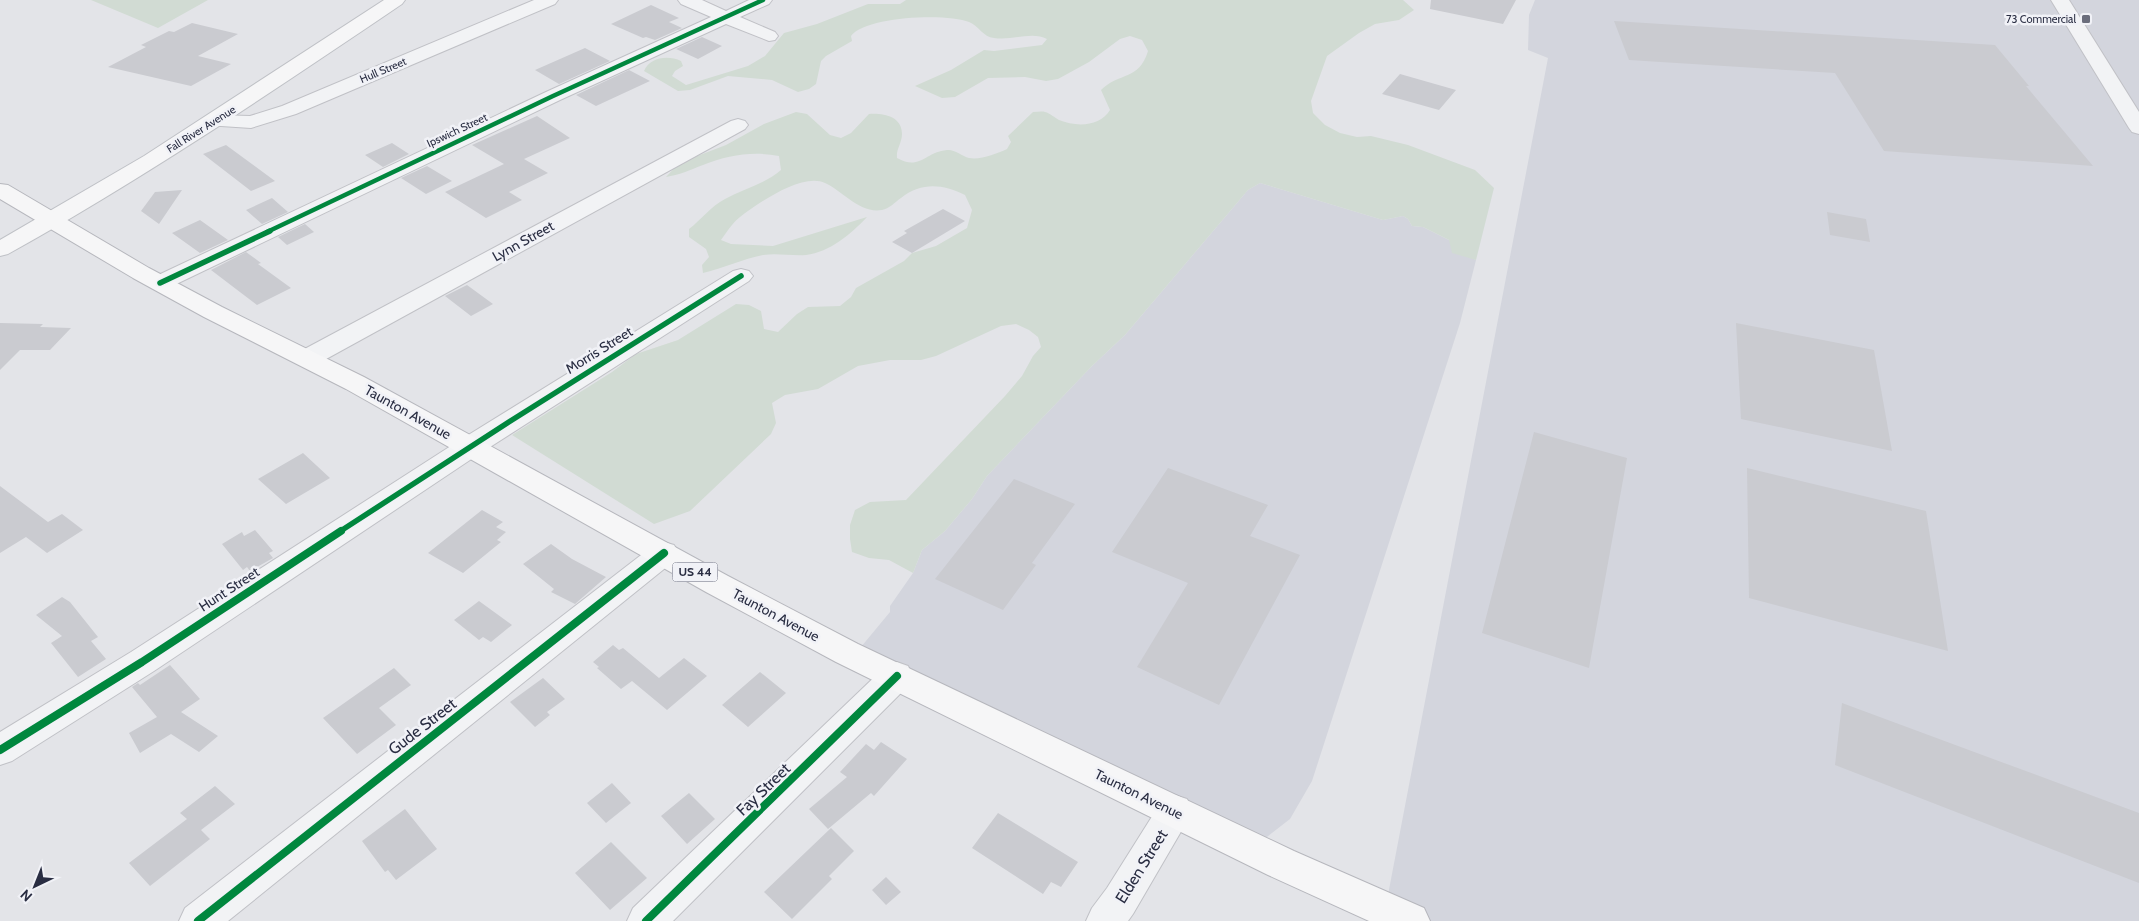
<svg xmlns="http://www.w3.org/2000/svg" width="2139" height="921" viewBox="0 0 2139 921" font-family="Cabin,sans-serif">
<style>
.built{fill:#d3d5dd}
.green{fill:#d1dbd3}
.building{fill:#cacbd0}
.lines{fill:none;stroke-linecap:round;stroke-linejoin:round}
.minor-casing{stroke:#c0c1c6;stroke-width:2}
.major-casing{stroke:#bfc1c6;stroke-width:2}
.highway-casing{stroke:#b6b7bd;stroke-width:2}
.minor{fill:#f2f3f5;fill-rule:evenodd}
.major{fill:#f6f6f7;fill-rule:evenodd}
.highway{fill:#f6f6f7;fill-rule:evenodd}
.cycleway-far2-casing{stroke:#f1f2f7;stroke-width:7}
.cycleway-far1-casing{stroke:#f1f2f7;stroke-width:9}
.cycleway-casing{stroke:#f1f2f7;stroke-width:11}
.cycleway-far2{stroke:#00873e;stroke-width:4.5}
.cycleway-far1{stroke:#00873e;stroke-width:5.5}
.cycleway{stroke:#00873e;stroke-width:8}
.poi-dot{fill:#6a6d7c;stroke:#f1f2f7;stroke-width:2}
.labels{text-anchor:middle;stroke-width:5;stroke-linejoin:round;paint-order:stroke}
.far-poi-label{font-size:11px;fill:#292d42;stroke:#f1f2f7;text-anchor:end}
.far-street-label{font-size:11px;fill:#292d42;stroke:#f1f2f7}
.shield{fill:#f1f2f7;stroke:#656878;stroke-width:1}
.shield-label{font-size:12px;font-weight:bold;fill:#292d42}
.street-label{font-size:14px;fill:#292d42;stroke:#f1f2f7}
.near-street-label{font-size:16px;fill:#292d42;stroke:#f1f2f7}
</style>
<rect width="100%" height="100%" fill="#e3e4e8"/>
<path class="built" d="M1535,0H2139V921H1383L1548,58L1528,50L1529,15Z
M1260,183L1383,220L1403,216L1408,219L1412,226L1423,227L1449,240L1470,257L1476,260L1460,323L1312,781L1290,819L1254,847L856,653L890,612V606L913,573L922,550L945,531L972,499L987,476L1092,366L1125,335L1248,190Z"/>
<path class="green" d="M91,0H208L158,28Z
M906,0H1403L1414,10L1399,20L1375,24L1359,33L1327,56L1311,101L1313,113L1325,125L1340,133L1357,137L1371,136L1408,145L1475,170L1494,188L1476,260L1452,253L1449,240L1423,227L1412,226L1408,219L1403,216L1383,220L1260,183L1248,190L1125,335L1092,366L987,476L972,499L945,531L922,550L913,573L889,560L869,558L852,552L850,539V525L855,510L870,502L906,500L1005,396L1022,376L1033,356L1041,347L1038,337L1029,330L1016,324L1001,326L936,356L921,360H890L858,366L818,389L785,395L772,403L776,423L771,434L690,511L654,524L512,435L612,372L636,354L678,340L736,304L749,305L761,311L764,329L778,332L797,314L808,307L840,306L851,297L856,288L904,261L912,253L936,246L967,228L972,210L965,195C942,184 922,182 901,198C895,202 889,209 882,210C860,214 843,191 825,183C803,172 758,203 740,217C733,222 726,233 721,240L731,244L773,246L867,217C851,234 830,252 806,255C791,256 778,253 763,255C743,259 723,268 703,273L702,265L709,257L706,249L689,237V229C702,219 711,206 725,199C743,189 765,184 781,170L779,156C753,151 728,155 703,165C690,170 679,175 666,177L679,163L726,145L764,124L796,112L807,114L830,135L841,138L851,133L869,114C883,113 902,116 902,134C902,143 896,149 897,158C920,171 925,152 947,150C954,149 962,156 969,158C981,160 996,154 1007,149L1011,142L1008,136L1033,112C1037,112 1042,111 1045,112C1050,113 1055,118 1059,120C1076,127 1100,127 1110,110L1101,90C1119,72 1139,81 1148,51L1142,40L1130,36L1120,39L1089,62L1058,79L1046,81L1025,77L988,78L955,97L942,98L915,86L951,70L984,50L994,51L1042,45L1047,39C1032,31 1012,41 994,38C983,37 979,26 969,22C948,13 865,16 851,36L852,41L826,56L821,61L816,84L809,89L798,92L772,80L728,76L690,90L678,91L644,71C650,57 668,55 681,61L683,66L675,71L672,76L686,85L748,66L765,56L784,33L817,24L868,4H900Z"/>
<path class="building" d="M1431,0H1516L1503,24L1430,9Z
M651,5L679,18L669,22L682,28L655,40L646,37L643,38L611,24Z
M1614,21L1995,45L2029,86H2026L2093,166L1884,151L1835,73L1629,60Z
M192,23L238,34L198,56L231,64L191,86L108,67L146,47L141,45L169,31L174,32Z
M702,37L722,46L698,59L676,49Z
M585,48L610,61L559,84L535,70Z
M629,70L650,81L596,106L576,95Z
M1400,74L1456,90L1439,110L1382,94Z
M537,116L570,138L524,159L548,173L509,192L522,200L486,218L445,192L504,164L472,145Z
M392,143L409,154L383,167L365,155Z
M226,145L275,181L251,191L203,154Z
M427,166L452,181L426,194L401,178Z
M182,190L159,224L141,211L155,192Z
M272,198L288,212L262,224L246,210Z
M943,209L965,221L912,253L892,242L907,233L904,231Z
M1827,212L1866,219L1870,242L1830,235Z
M200,220L228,240L200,253L172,233Z
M305,224L314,232L287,245L278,237Z
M246,252L261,263L258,264L291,288L257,305L211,270Z
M467,285L493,304L471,316L445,296Z
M0,323L43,324L40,327L71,328L50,350H20L0,370Z
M1736,323L1874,350L1892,451L1741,419Z
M1534,432L1627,458L1589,668L1482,633Z
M303,453L330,478L286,504L258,479Z
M1168,468L1268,505L1250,536L1300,555L1219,705L1137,667L1188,583L1112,552Z
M1747,468L1926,511L1948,651L1749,598Z
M1014,479L1075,504L1032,563L1036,565L1003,610L935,579Z
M0,486L48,522L62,514L83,530L47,553L26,537L0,553Z
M482,510L503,522L496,527L506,532L497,540L501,542L463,573L428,553Z
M255,530L273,551L269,553L273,558L250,571L247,567L243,570L222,544L242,532L244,536Z
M551,544L572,559L606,577L575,604L551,592L554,589L523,564Z
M62,597L70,602L98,637L91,641L106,659L78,677L51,643L62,636L36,615Z
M479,601L512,625L491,642L483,637L479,640L454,620Z
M613,645L619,650L623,648L659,678L684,658L707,676L667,710L632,681L621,689L597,668L599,667L593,662Z
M170,665L200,699L181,712L218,736L199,752L171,734L140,753L129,733L157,717L132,687L138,683L140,685Z
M394,668L411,685L379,708L396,725L357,754L323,718Z
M760,672L786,693L748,727L722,705Z
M543,678L565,699L547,712L550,715L535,727L510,702Z
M1842,703L2139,813V883L1835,765Z
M881,742L907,759L874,796L871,793L828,829L809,809L847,777L840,772L866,744L874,750Z
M612,783L631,803L606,823L587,803Z
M215,786L235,804L201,830L210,839L150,886L129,863L187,819L180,813Z
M689,793L715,819L687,844L661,816Z
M405,809L437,849L396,880L388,870L385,872L362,841Z
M998,813L1078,862L1061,887L1051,882L1043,894L972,848Z
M831,828L854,851L829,876L832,879L792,919L764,892Z
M611,842L647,878L610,910L575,873Z
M886,877L901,892L886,905L872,890Z"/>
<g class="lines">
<g class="minor-casing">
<path id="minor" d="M534,0H558L555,4L296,114L251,128L206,125L203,121L206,117L213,115L250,116L282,106Z
M678,0H702L726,11L749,0H772L769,4L740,17L775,32L778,36L775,40L769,41L726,24L560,100L168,288L160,290L152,288L148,283L152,278L546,92L711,17L681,4Z
M2051,0H2069L2139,112V134L2132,132L2129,128Z
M738,119L745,121L748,125L745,129L317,364L308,366L299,364L295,358L299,352L731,121Z
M741,269L749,271L753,276L749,281L476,456L154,671L12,761L0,765V732L131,652L457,442L733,271Z
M664,542L674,545L679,553L674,561L228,921H179L185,908L654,545Z
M897,662L908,666L913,676L908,686L673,921H627L633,908L886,666Z
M1175,795L1187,799L1193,811L1133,914L1128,921H1086L1092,908L1107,888L1163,799Z"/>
</g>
<g class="major-casing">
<path id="major" d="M384,0H405L402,4C273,91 145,178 8,254L0,256V240L144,156Z"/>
</g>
<g class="highway-casing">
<path id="highway" d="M0,184L8,185L149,268L222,307L364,377L728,576L858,644L1294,851L1424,908L1430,921H1369L1268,875L836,662L706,592L346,389L204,317L133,278L0,199Z"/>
</g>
<use href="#minor" class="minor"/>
<use href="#major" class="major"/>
<use href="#highway" class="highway"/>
<g class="cycleway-far2-casing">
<path id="cycleway-far2" d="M267,232L553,96L763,0"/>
</g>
<g class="cycleway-far1-casing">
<path id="cycleway-far1" d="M160,283L270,231
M339,532L512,420L741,276"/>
</g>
<g class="cycleway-casing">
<path id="cycleway" d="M0,750L142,662L341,531
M198,921L664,553
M646,921L897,676"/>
</g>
<use href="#cycleway-far2" class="cycleway-far2"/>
<use href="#cycleway-far1" class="cycleway-far1"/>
<use href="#cycleway" class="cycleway"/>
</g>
<rect class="poi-dot" x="2081" y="14" width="10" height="10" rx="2.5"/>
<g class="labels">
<g class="far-poi-label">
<text x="2076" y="23">73 Commercial</text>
</g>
<g class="far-street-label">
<text transform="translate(383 70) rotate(-23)" y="4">Hull Street</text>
<text transform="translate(201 129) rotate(-32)" y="4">Fall River Avenue</text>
<text transform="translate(457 130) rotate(-25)" y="4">Ipswich Street</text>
</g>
<rect class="shield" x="672.5" y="562.5" width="45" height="19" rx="4"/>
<g class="shield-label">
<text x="695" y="576">US 44</text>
</g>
<g class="street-label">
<text transform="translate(523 241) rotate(-29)" y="5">Lynn Street</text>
<text transform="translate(599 350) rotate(-32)" y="5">Morris Street</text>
<text transform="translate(408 412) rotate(29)" y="5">Taunton Avenue</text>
<text transform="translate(229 589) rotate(-33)" y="5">Hunt Street</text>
<text transform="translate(776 615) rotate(28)" y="5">Taunton Avenue</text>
<text transform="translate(1139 794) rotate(26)" y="5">Taunton Avenue</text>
</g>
<g class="near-street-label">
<text transform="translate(422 726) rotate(-38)" y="6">Gude Street</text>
<text transform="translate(763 789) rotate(-44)" y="6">Fay Street</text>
<text transform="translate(1141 866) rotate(-58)" y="6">Elden Street</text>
</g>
</g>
<g transform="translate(35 886) rotate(223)" stroke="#f1f2f7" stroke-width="4" paint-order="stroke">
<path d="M0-4L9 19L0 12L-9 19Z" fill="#292d42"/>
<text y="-8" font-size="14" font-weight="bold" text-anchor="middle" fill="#292d42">N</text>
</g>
</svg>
